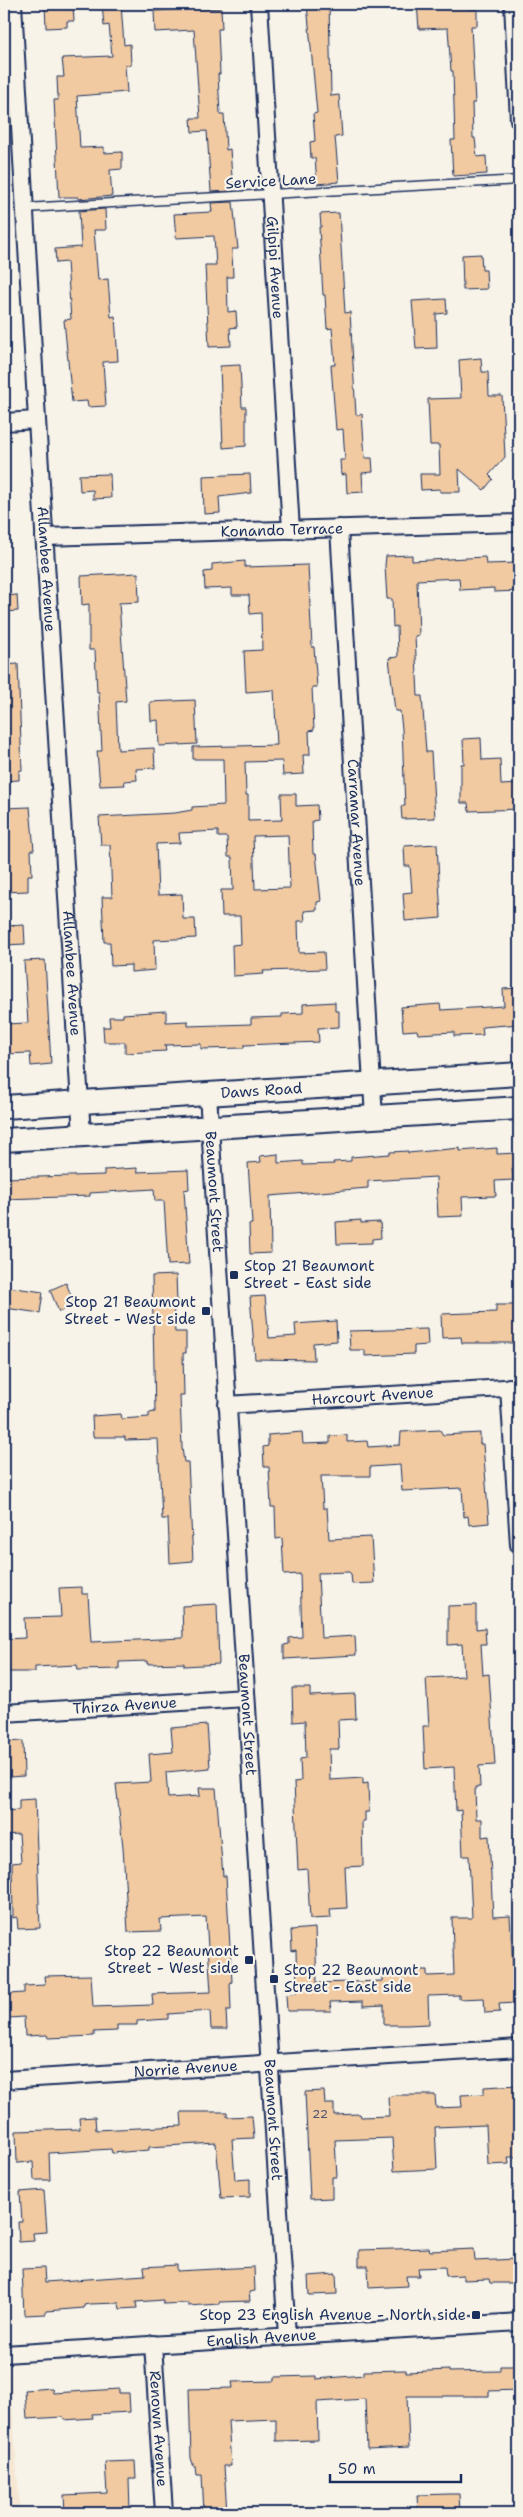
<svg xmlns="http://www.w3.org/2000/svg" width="523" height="2517" viewBox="0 0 523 2517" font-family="'Shantell Sans',sans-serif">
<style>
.built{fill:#f5e7d3}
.building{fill:#f1caa1;stroke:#1b2f5e;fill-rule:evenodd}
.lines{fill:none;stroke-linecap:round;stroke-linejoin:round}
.service-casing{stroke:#1b2f5e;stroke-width:11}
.minor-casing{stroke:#1b2f5e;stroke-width:20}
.secondary-casing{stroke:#1b2f5e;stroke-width:26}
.service{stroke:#f7f3e8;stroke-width:8}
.minor{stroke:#f7f3e8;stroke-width:16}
.secondary{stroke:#f7f3e8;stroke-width:22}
.poi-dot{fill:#1b2f5e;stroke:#f7f3e8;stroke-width:2}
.labels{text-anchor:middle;stroke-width:4.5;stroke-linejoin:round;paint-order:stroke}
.number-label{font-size:12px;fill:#50566f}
.street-label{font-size:15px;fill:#1b2f5e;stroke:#f7f3e8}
.poi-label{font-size:15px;fill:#1b2f5e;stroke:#f7f3e8;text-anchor:end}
</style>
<rect width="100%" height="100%" fill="#f7f3e8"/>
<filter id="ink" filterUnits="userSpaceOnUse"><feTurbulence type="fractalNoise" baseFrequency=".02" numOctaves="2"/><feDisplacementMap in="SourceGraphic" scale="10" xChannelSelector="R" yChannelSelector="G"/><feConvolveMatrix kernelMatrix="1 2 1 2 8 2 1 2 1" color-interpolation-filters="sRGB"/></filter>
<g filter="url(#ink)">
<path class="built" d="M9,2363L10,2376L20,2513H4V2364Z"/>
<path class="building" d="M45,4H73L74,21H67V27L46,28Z
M102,4H121L124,45L130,44L131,65L125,66L127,92L77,96L80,148L104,147V153L122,152V169L110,170L112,196L78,199V197H59L54,100H58L57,77H64L62,58L112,56L109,25L104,26Z
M307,4H329L331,96L339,95L342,136L335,137L339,182L317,184L315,158H311L310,142L315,141L313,114L317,113Z
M417,4H467L468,9H477V26H471L475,103H472L473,138H475L477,157L486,156L487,174L453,176L451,140H455L453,71H451L448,28L419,29Z
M221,8L222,29H218L220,74H218L220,114H224L226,150L230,149L233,191L211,192L207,131L192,132L191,118H200L194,30L155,32L154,11Z
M233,202L238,249H232L233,277H227L228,312L236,311L237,327L230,328L231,346L209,347L205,265H216L214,236L176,238L174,214L212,212L211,203Z
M105,209L106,230H94L98,280L108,279L111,317L115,316L118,361L103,362L106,406L88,407L87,401L72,402L64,320L71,319L67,262L56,263L55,249L81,247L79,211Z
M339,213L345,313L350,312L356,415L362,414L365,458H372L373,472L362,473L363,492L347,493L346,474L341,475L340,460H345L343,429L336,430L331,365H335L332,328L327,329L325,295H323L319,227H321L320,214Z
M481,254L482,270H486L487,289L463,290L462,255Z
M446,299L447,313L436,314L437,348L416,349L412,301Z
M481,358L482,372H488L489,396H502L505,457L489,475L493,479L484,490L459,469L460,492H440V489L421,490L420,474H440L439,445H430L428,399L461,398L459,360Z
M240,365L242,407H246V446L223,448L220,366Z
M110,474L111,498L93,499V490L80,491L79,475Z
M250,474L251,493L219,497L220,513L204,514L203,476Z
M412,555V561L485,557L486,564L519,563V591L494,592V588L460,590L459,578L417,580L419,635L415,636L418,696H422L426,752H431L435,818L402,819L401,806H405L402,729L400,711H395L389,658L398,657L397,626L393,627L392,599H387L385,566L386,556Z
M245,561V567L308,565L312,647H314L317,687H312L314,730L309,731L310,755H303L304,774L283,775L282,761L245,762L246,795H248V821L282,820L281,794H296V806L317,805L318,820L312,821L313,854H316L321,901L317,902V910L304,911L305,921H298L299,953L324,952L325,969L263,971L264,974L233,976L232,945L241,944L240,916H222L221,890H233L232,857H228L227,837H218V831L179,833L180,843L156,844L158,895L182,894L183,919H195L196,938L154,940L155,970L131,972V965L111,966L110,942H104L102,897H112L110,845H101L99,817L175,813L192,810V807L224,805L223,759H193V747L277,745L274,690L246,692L244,651L262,650L261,613L250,614L249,595H232V588L205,589L204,572L212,571V564ZM288,835L290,888L255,889L253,836Z
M138,573L139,602L119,603L126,701L116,702L118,750L154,748L155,768L136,769L137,780L124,781L125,785L100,786L97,751H102L99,692H97L95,650H89V604L82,605L81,576Z
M17,595L18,611L4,612V596Z
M18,664L22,770L19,771V780L4,781V665Z
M195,700L197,744L159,746L158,720L151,721L150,702Z
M481,738L482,760L500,759L501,785L519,784V809L469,811L468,803H461V764H464L463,739Z
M30,807L34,850H31L32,875H28V891L4,892V808Z
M437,844L441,918L405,921L403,893L412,892L410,866H405L404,846Z
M24,925L25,944L4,945V926Z
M45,960L51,1064L31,1066L30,1053L4,1054V1024L28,1023L24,961Z
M519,988V1024L482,1027L483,1035L454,1036V1032L418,1034L417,1030L403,1031L401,1007L440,1004L441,1010L504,1006L503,989Z
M335,1002V1011H339V1027L318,1028L319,1042L244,1045V1048L201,1049V1044L165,1045L166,1051L125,1053V1042H104L103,1027H110L109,1017H123V1014L166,1011V1022L188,1021V1026L251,1024V1018L282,1017V1014L303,1013V1004Z
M460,1148V1151L497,1148V1154L517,1153L518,1168H512L513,1180L495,1181L496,1196L462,1197L463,1216L438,1217L436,1177L368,1181V1188L270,1196L271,1253L250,1254L249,1224H252L248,1163L261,1162L260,1156L278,1154V1163L303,1161V1165L334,1164L333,1162L351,1161V1157L390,1154V1152L408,1151V1153Z
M137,1168V1172L188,1170L189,1189L184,1190L189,1264L168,1265L164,1201H155L154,1189L90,1193V1196L5,1199V1178L104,1175V1170Z
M361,1220V1223L380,1222L381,1238L372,1239V1243L337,1244L336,1222Z
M176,1275L177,1302H173L175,1332H186V1353H183L184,1395H180L182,1448L184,1462H188L193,1561L170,1563L168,1519H162L158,1439L125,1440V1437H93L92,1416L121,1414L122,1419L149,1417V1413L155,1412L152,1276Z
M66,1283L75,1305L59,1312L50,1290Z
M8,1287L43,1292L40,1313L5,1308Z
M265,1296L269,1338L296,1336L295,1324L336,1321L337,1341L313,1343L314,1360L255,1359L250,1297Z
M496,1305H515V1317H519L518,1343H462L461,1337L442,1338L441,1314L496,1312Z
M427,1329L428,1345L414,1346V1354L365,1356V1350H350L349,1331Z
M440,1430L443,1435L480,1433V1444H483L489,1523L469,1525L468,1516L464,1517L462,1488L402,1491L400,1465L370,1467V1476H321L323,1508H327L329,1539L371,1537L374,1583L352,1584L351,1574L349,1572L318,1573L321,1638L355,1636L356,1655L284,1659V1645L289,1644V1638L302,1637L300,1574L284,1575L282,1538L276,1539L275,1507H271L269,1467H264L263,1447L268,1446V1435L302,1432L303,1444L330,1443V1436L347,1435V1442L367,1441L368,1447L400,1445L401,1432Z
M82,1587V1594H88L91,1642L183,1638L182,1606L217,1604L219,1664L184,1666V1663L147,1664V1661L119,1662V1669L78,1670L77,1665L35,1667V1672H4V1639L25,1638L24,1618L61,1617L59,1588Z
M476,1605V1629L485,1628L486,1644H481L483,1675L489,1674L495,1765L479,1766L480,1787H475L476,1819H482V1837L489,1836L493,1917L510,1916L515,2003L499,2004L500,2012L485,2013L484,1998L459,1999V1995L428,1996L429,2024L407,2025H384V2005L363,2006V2001L330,2002L331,2011H287L286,1995L297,1993L296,1950L292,1951L291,1930L315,1928L317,1983L383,1981V1970H427V1976L454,1975L452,1918H472L469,1856H463L461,1810L456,1811L454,1767L425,1769L423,1726H429L426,1678L464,1676L462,1644L448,1645V1606Z
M292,1688H310V1696L355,1694L356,1719L338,1720L339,1749H329L330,1780L363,1778V1784L368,1783L369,1812H365V1821H362L363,1866L345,1867L347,1908L330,1909L331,1918L310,1919L307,1869L298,1870L294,1782L301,1781L300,1759L306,1758L305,1721L293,1722Z
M207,1725L210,1768L166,1772L168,1798L200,1796L199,1788H216L223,1876H226L232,1982L230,1983L231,2011H226L227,2029H211L210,2011L168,2014V2019L137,2021V2025H117V2031L94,2032V2036L48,2038L47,2035L25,2036L24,2017L9,2018L8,1994L24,1993V1986L45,1985L44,1976L91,1975L93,2007L153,2005L152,1994L211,1992L206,1917L160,1919L161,1931L128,1932L123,1847L116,1784L151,1782L149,1754L173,1752L171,1728Z
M23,1741L24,1776L9,1777L8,1758H4V1742Z
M35,1799L40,1928L18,1929L17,1917L13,1918L12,1863L21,1862L19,1834L4,1835V1811L19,1810V1800Z
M519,2085V2157H508L509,2164L488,2165L486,2125L435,2127L437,2169L394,2171L392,2138L335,2140L337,2177H332V2198L310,2199L305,2092L324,2091L325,2104H334V2115L360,2114L361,2117L389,2116L388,2097L395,2095H435L436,2108L462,2107L461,2095L484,2094V2087Z
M181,2112H227V2117L252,2116L254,2138L232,2139L235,2180L250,2179V2197L221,2198L216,2143L149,2147V2150L112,2153L111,2149L49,2153L50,2180H34L33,2162L17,2163L16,2131L80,2129L79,2118L95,2117L96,2130L182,2126Z
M44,2190L47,2232L33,2233L34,2241L19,2242L18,2222H22L20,2192Z
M429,2248L430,2251L474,2249L475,2261L516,2259V2283H490L489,2279L463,2280V2275L446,2276L445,2267L418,2268L419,2276H406L407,2286L369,2288L368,2266H359V2250Z
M177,2265V2271L254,2267L255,2291L249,2292L250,2301L219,2302V2304L188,2306V2303L163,2304V2300L136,2302L137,2308L120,2309L119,2303L89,2304L84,2305V2308L46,2311V2314L24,2315L22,2269L44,2268L45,2282L145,2275L144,2267Z
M336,2274L337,2294L309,2295L308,2276Z
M500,2366H519V2390L489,2391V2396H407L409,2447L367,2449L365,2399L317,2402L318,2440L276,2441V2419L228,2421L231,2466H224L227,2513H204L202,2475H197L196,2467H194L191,2458L189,2389L233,2388L232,2382L274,2381V2377L316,2376V2379L364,2375V2371L406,2370V2372L449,2370V2372L500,2371Z
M52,2388L53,2393L119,2389V2393H129L130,2412L92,2414L93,2418L64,2420L63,2417L27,2419L25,2390Z
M135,2461L136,2479H129L130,2513H65L64,2495L107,2493L105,2462Z
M449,2494H459L460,2513H418L417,2495Z"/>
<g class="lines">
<g class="service-casing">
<path id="service" d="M25,208L519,180"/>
</g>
<g class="minor-casing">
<g id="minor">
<path id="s1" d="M13,4L37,420L82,1135"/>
<path id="s2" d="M259,4L291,530"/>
<path d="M513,4L519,120"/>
<path d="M4,422L37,420"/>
<path id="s3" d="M339,528L374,1118"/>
<path id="s4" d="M44,537L519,523"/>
<path id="s5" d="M208,1094L287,2336"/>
<path d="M509,1387L519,1545"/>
<path id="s6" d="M227,1405L519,1387"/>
<path id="s7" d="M4,1713L246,1698"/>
<path id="s8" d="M4,2080L519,2048"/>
<path id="s9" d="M153,2344L164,2513"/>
<path id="s10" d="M4,2354L519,2322"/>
</g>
</g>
<g class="secondary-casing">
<g id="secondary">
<path id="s11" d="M4,1107L519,1074"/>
<path d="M4,1140L519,1108"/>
</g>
</g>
<use href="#service" class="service"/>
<use href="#minor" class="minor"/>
<use href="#secondary" class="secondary"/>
</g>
</g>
<g class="poi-dot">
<rect x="229" y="1270" width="10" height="10" rx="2.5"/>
<rect x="201" y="1306" width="10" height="10" rx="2.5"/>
<rect x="244" y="1955" width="10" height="10" rx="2.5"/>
<rect x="269" y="1974" width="10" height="10" rx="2.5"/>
<rect x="471" y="2310" width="10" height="10" rx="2.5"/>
</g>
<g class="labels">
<g class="number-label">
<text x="320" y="2118">22</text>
</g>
<g class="street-label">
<text transform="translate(271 181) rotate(-3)" y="5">Service Lane</text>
<text dy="5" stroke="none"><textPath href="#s2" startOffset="264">Gilpipi Avenue</textPath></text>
<text dy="5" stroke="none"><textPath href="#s4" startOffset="238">Konando Terrace</textPath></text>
<text dy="5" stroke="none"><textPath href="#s1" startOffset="566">Allambee Avenue</textPath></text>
<text dy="5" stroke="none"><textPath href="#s3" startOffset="295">Carramar Avenue</textPath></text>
<text dy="5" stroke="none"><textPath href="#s1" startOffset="971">Allambee Avenue</textPath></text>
<text dy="5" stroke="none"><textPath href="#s11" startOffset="258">Daws Road</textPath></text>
<text dy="5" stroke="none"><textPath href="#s5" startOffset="98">Beaumont Street</textPath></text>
<text dy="5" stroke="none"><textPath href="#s6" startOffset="146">Harcourt Avenue</textPath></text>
<text dy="5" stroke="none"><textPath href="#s7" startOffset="121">Thirza Avenue</textPath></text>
<text dy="5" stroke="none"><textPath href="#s5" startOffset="622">Beaumont Street</textPath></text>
<text dy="5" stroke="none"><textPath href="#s8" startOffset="182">Norrie Avenue</textPath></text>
<text dy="5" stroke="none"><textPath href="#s5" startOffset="1028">Beaumont Street</textPath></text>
<text dy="5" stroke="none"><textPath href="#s10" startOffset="258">English Avenue</textPath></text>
<text dy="5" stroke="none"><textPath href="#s9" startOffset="85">Renown Avenue</textPath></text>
</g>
<g class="poi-label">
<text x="244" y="1271" text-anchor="start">Stop 21 Beaumont<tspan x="244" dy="17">Street - East side</tspan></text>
<text x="196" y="1307">Stop 21 Beaumont<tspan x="196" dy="17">Street - West side</tspan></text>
<text x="239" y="1956">Stop 22 Beaumont<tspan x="239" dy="17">Street - West side</tspan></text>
<text x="284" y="1975" text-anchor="start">Stop 22 Beaumont<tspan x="284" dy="17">Street - East side</tspan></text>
<text x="466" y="2320">Stop 23 English Avenue - North side</text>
</g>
</g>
<rect width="523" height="2517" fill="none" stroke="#f7f3e8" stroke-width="20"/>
<rect x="10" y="10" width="503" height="2497" fill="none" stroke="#1b2f5e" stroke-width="2" filter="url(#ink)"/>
<path d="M330 2474v8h131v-8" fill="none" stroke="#1b2f5e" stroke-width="2.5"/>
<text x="338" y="2474" font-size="15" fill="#1b2f5e" stroke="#f7f3e8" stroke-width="4" paint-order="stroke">50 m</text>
</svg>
